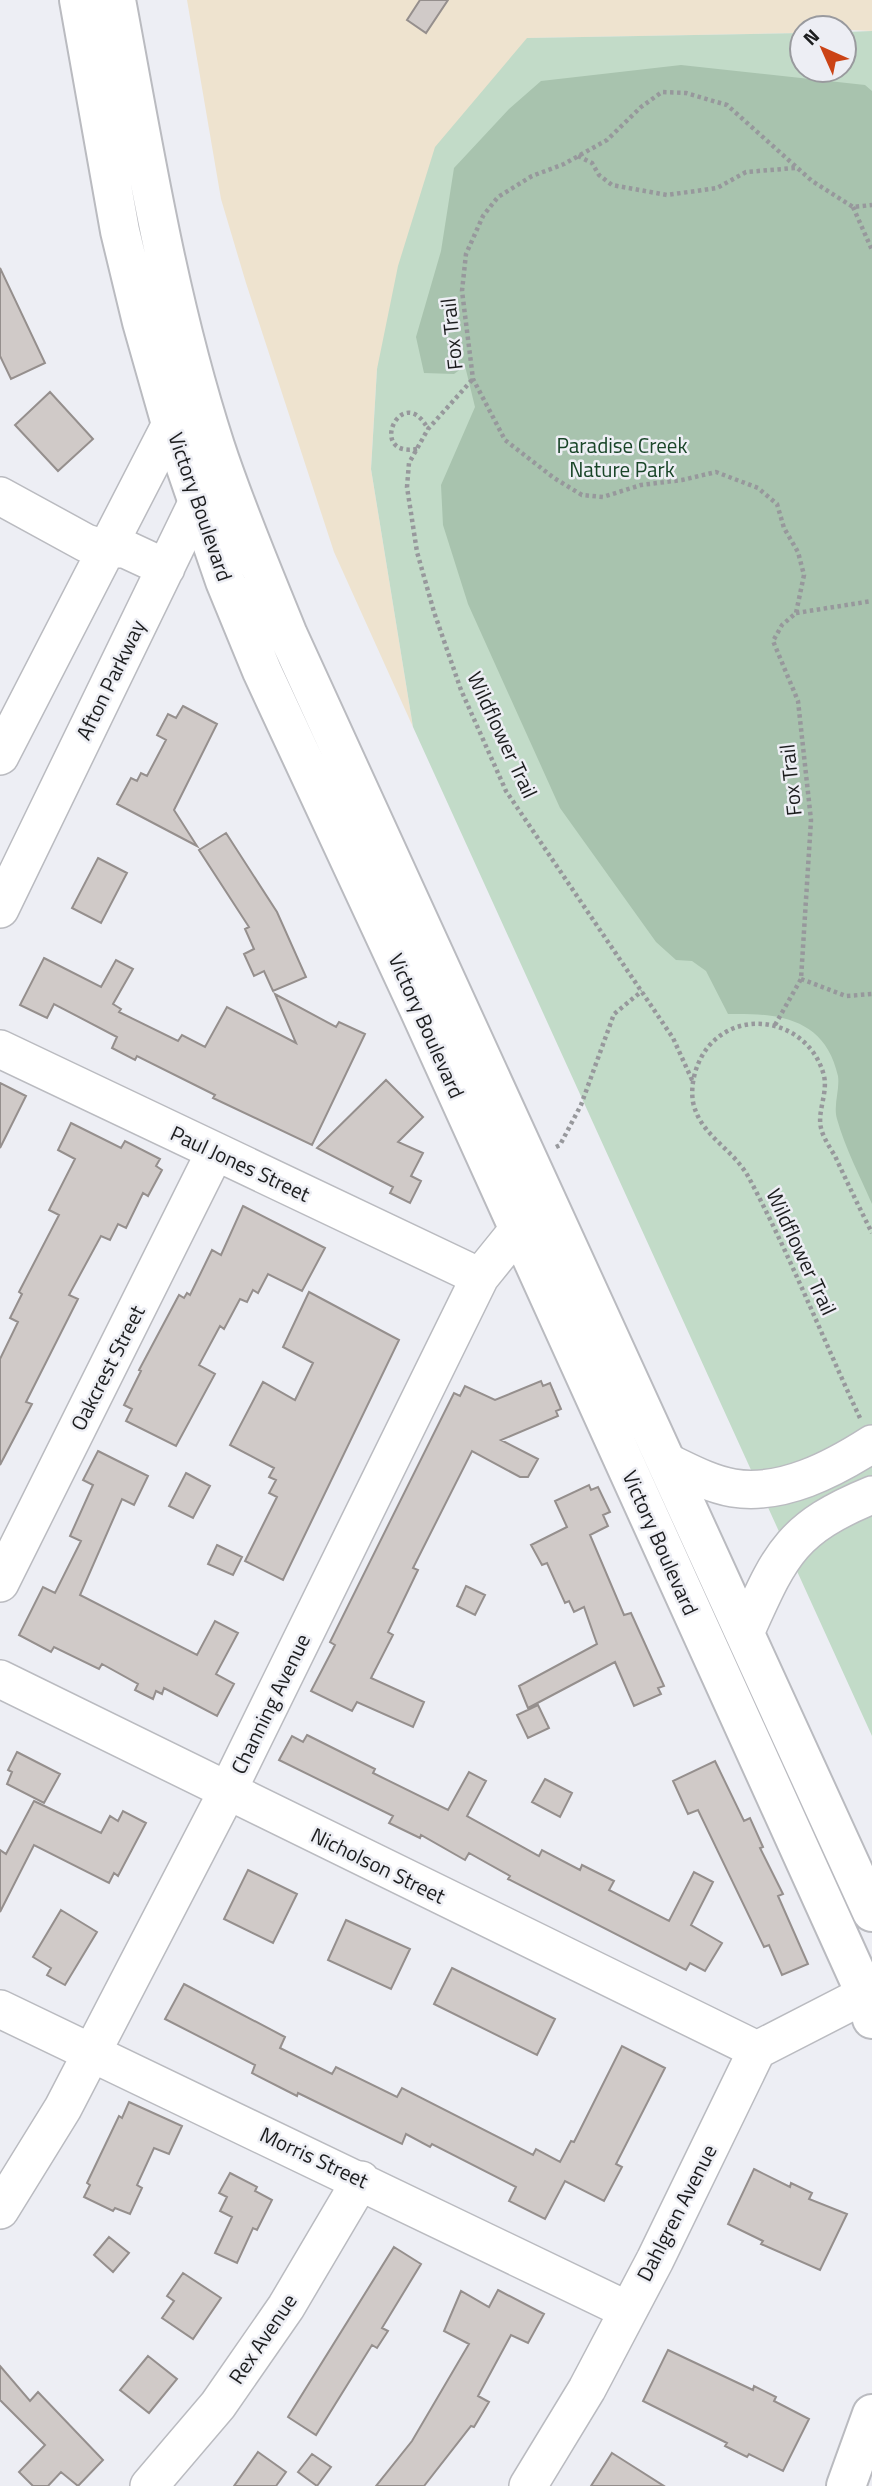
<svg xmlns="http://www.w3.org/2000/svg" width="872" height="2486" viewBox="0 0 872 2486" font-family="'Titillium Web',sans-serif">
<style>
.industrial{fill:#eee3cf}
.green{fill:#c2dbc8}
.forest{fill:#a8c3ae}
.building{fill:#d0cac8;stroke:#958f8d;stroke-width:2}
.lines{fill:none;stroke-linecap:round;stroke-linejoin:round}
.minor-casing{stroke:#babbc0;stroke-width:40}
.major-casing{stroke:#babbc0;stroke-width:42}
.path{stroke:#97989c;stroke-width:4.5;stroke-dasharray:3.5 3.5;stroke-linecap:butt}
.minor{stroke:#fff;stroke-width:37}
.major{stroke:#fff;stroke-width:38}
.labels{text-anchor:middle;stroke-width:5;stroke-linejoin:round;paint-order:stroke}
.street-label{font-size:21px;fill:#1c1d1e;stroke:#edeef4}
.park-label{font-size:21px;fill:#194528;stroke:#edeef4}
</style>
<rect width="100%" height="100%" fill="#edeef4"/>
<path class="industrial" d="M187,0H872V31L802,28V33L528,38L377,369L371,469L413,727L334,552L246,283L221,199Z"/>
<path class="green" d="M872,31V1736L413,727L371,469L377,369L398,266L435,147L527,38L802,33V70H844V32Z"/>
<path class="forest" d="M681,65L865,85L872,91V1204C860,1176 845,1148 837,1119C833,1105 840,1090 838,1076C825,1018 779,1013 728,1014L706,971L692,961L676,960L656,942L560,808L468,604L443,525L441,485L475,407L465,366L454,374L424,373L416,337L441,251L454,168L509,109L541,81Z"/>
<path class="building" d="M420,0H448L426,33L407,20Z
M0,268L45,363L11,379L0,356Z
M50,392L93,439L58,471L15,425Z
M183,706L217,724L174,810L197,846L117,804L131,778L137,781L141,773L147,776L166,740L157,735L168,714L176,718Z
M226,833L277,912L306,977L273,991L264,971L254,976L244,954L254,949L245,929L249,927L199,850Z
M98,858L127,873L101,923L72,908Z
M44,958L101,987L116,960L133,969L113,1004L121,1009L119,1012L178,1041L182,1035L205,1047L227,1007L296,1043L275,994L336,1027L339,1022L365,1034L312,1145L213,1098L215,1095L137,1056L135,1060L112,1048L117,1037L54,1004L47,1018L20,1005Z
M386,1080L423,1117L398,1142L423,1153L411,1176L421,1181L410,1203L390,1193L393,1187L317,1148Z
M0,1083L26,1096L0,1148Z
M71,1123L121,1148L125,1141L160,1159L156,1166L162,1170L148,1196L143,1193L126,1228L118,1224L110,1240L101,1236L69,1295L78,1299L26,1402L32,1404L0,1465V1359L18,1322L10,1318L22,1294L19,1292L59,1215L49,1210L75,1159L58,1150Z
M243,1206L325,1248L302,1291L268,1274L258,1293L253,1290L247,1302L240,1299L224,1329L220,1326L199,1365L215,1374L176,1446L126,1421L132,1409L124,1405L141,1371L139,1370L179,1295L184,1298L187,1293L190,1295L212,1250L221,1255Z
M309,1292L399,1340L283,1580L245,1561L277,1497L269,1493L276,1480L269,1477L274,1468L230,1445L263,1382L295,1400L313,1363L283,1347Z
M541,1381L543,1386L550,1383L561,1409L556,1411L558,1416L501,1440L538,1459L528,1477H520L472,1451L413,1568L418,1570L388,1632L393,1635L371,1678L424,1702L413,1727L357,1702L352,1711L311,1691L335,1645L330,1642L454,1393L460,1396L465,1386L495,1400Z
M98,1451L148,1476L134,1505L122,1499L80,1595L197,1655L215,1621L238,1633L216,1674L234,1684L217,1716L164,1688L162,1694L156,1691L153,1699L135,1690L138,1684L102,1664L99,1669L54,1647L51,1652L19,1635L43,1587L55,1593L81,1541L70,1536L93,1485L83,1480Z
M186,1473L210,1486L193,1518L169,1506Z
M589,1485L591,1490L598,1487L610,1512L603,1515L608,1526L590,1535L624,1615L631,1613L664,1686L658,1688L661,1694L634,1706L615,1662L528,1708L519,1686L597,1644L584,1607L574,1612L569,1601L565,1603L547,1563L542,1565L531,1545L567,1527L555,1501Z
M217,1545L242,1557L233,1575L208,1564Z
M466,1586L485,1595L475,1615L457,1606Z
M538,1705L549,1728L528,1738L517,1715Z
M307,1735L375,1769L373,1773L448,1810L469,1772L486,1781L467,1816L539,1856L542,1850L580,1870L582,1865L614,1881L609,1890L669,1921L694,1872L713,1882L691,1925L722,1943L705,1971L690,1963L686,1970L508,1879L510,1876L469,1853L465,1860L421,1835L420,1838L389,1823L393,1816L279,1760L292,1736L303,1742Z
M17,1752L60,1774L44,1803L7,1784L12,1772L8,1770Z
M715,1761L744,1821L750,1818L763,1847L760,1848L783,1894L778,1896L808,1964L782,1975L769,1945L764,1947L698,1810L688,1814L673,1781Z
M545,1779L572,1793L560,1817L532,1802Z
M34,1801L101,1833L110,1816L118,1821L123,1811L146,1823L118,1876L114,1873L109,1883L34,1845L0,1912V1850L6,1854Z
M248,1870L297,1894L273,1943L224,1919Z
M61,1910L97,1932L65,1985L47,1975L51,1968L33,1957Z
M346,1920L410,1949L391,1989L328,1960Z
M452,1968L555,2019L537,2055L434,2004Z
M184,1984L285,2037L280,2048L332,2074L336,2067L397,2097L402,2088L533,2155L536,2149L560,2162L571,2141L574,2142L622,2046L665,2068L616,2164L622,2167L604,2201L565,2181L545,2219L509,2201L516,2187L432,2144L430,2147L406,2134L402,2144L298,2093L297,2096L252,2073L255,2065L165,2019Z
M129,2102L182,2126L169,2154L154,2148L137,2185L142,2188L130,2214L115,2208L113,2211L84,2197L90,2185L87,2183L119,2116L122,2118Z
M754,2169L790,2187L791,2183L812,2193L809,2199L847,2214L820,2270L761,2244L763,2241L728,2224Z
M230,2173L257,2187L255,2191L272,2200L257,2230L253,2228L237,2263L215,2253L232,2217L220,2211L227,2197L219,2193Z
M109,2237L129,2253L113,2272L94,2255Z
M394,2247L421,2264L382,2328L388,2331L377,2348L372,2345L316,2435L288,2417Z
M183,2273L221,2298L193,2339L162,2318L174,2301L167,2296Z
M498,2290L544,2314L528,2343L511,2335L478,2396L489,2402L474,2427L471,2426L424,2486H376L412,2441L469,2344L444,2331L461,2291L489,2307Z
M668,2350L753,2390L754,2386L776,2397L774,2401L809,2419L783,2471L749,2454L747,2457L725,2446L727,2443L643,2401Z
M148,2356L177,2379L149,2413L120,2390Z
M0,2366L30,2401L38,2392L103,2460L78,2486L61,2472L48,2486H33L19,2472L45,2445L0,2400Z
M258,2452L286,2472L276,2486H234Z
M612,2453L664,2486H591Z
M312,2454L331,2467L317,2486L298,2472Z"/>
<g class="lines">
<g class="minor-casing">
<path id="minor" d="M0,496L86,543L105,549H125L166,568
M0,756L171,424L187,407
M0,909L197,503L205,481
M0,1049L480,1277
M667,1462C688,1472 710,1484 733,1488C782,1496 833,1469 872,1444
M0,1583L215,1152
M745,1633C780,1556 789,1529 872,1495
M0,1679L757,2050
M0,2009L627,2310
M0,2210L63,2108L227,1792L480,1277L518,1230L544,1215
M149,2486L218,2405L286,2307L361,2180
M528,2486L587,2389L655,2260L757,2050L872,1991"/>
</g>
<g class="major-casing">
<path id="major" d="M79,0L120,231L142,322L171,424L225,581L262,671L419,1009L865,1993L872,2019
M116,0C144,150 168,301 215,446C236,510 263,573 288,635L872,1912
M846,2486L872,2414"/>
</g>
<path class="path" d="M578,156L592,163L599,175L612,185L667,195L717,188L746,172L795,168
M853,207L872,250
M472,380L428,429L409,463L407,487L417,552L434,612L461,690L506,791L673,1038L693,1082
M417,449C366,458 402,380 428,429
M796,613L872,601
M801,979L846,996L872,994
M775,1025L801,979L811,820L798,701L773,641L782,625L796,613L804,575L798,552L784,528L777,504L758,488L716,472L682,480L641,485L603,497L582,495L554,478L505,440L473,379L462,291L466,254L483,216L498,197L532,176L564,164L607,140L641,107L662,92L686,93L727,105L812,181L853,207L872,205
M556,1147L560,1145L581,1105L614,1014L642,991
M860,1418C823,1339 790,1255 749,1178C734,1149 700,1136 693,1102C690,1084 696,1062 708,1047C743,1005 811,1023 824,1076C828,1093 817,1112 821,1128C823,1137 830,1148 835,1156C847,1182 859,1207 872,1233"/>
<use href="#minor" class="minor"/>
<use href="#major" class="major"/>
</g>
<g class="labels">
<g class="street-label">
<text transform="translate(452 334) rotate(-96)" y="7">Fox Trail</text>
<text transform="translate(200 507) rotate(71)" y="7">Victory Boulevard</text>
<text transform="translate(111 680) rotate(-64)" y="7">Afton Parkway</text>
<text transform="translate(502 735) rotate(65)" y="7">Wildflower Trail</text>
<text transform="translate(791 780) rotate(-96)" y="7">Fox Trail</text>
<text transform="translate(426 1026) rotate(66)" y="7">Victory Boulevard</text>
<text transform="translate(240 1164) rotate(25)" y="7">Paul Jones Street</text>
<text transform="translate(801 1252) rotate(65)" y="7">Wildflower Trail</text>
<text transform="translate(108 1368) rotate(-63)" y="7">Oakcrest Street</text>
<text transform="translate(660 1543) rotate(66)" y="7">Victory Boulevard</text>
<text transform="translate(271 1704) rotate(-64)" y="7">Channing Avenue</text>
<text transform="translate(378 1866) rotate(26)" y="7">Nicholson Street</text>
<text transform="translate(314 2158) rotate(25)" y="7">Morris Street</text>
<text transform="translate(677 2213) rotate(-63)" y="7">Dahlgren Avenue</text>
<text transform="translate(263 2339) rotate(-56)" y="7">Rex Avenue</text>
</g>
<g class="park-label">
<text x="622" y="453">Paradise Creek<tspan x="622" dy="24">Nature Park</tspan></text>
</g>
</g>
<g transform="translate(823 49) rotate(315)"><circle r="33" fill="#edeef4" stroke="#999a9e" stroke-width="2"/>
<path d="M0-5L12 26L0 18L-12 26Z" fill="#cb4315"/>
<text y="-10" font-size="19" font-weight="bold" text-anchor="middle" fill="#1c1d1e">N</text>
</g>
</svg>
